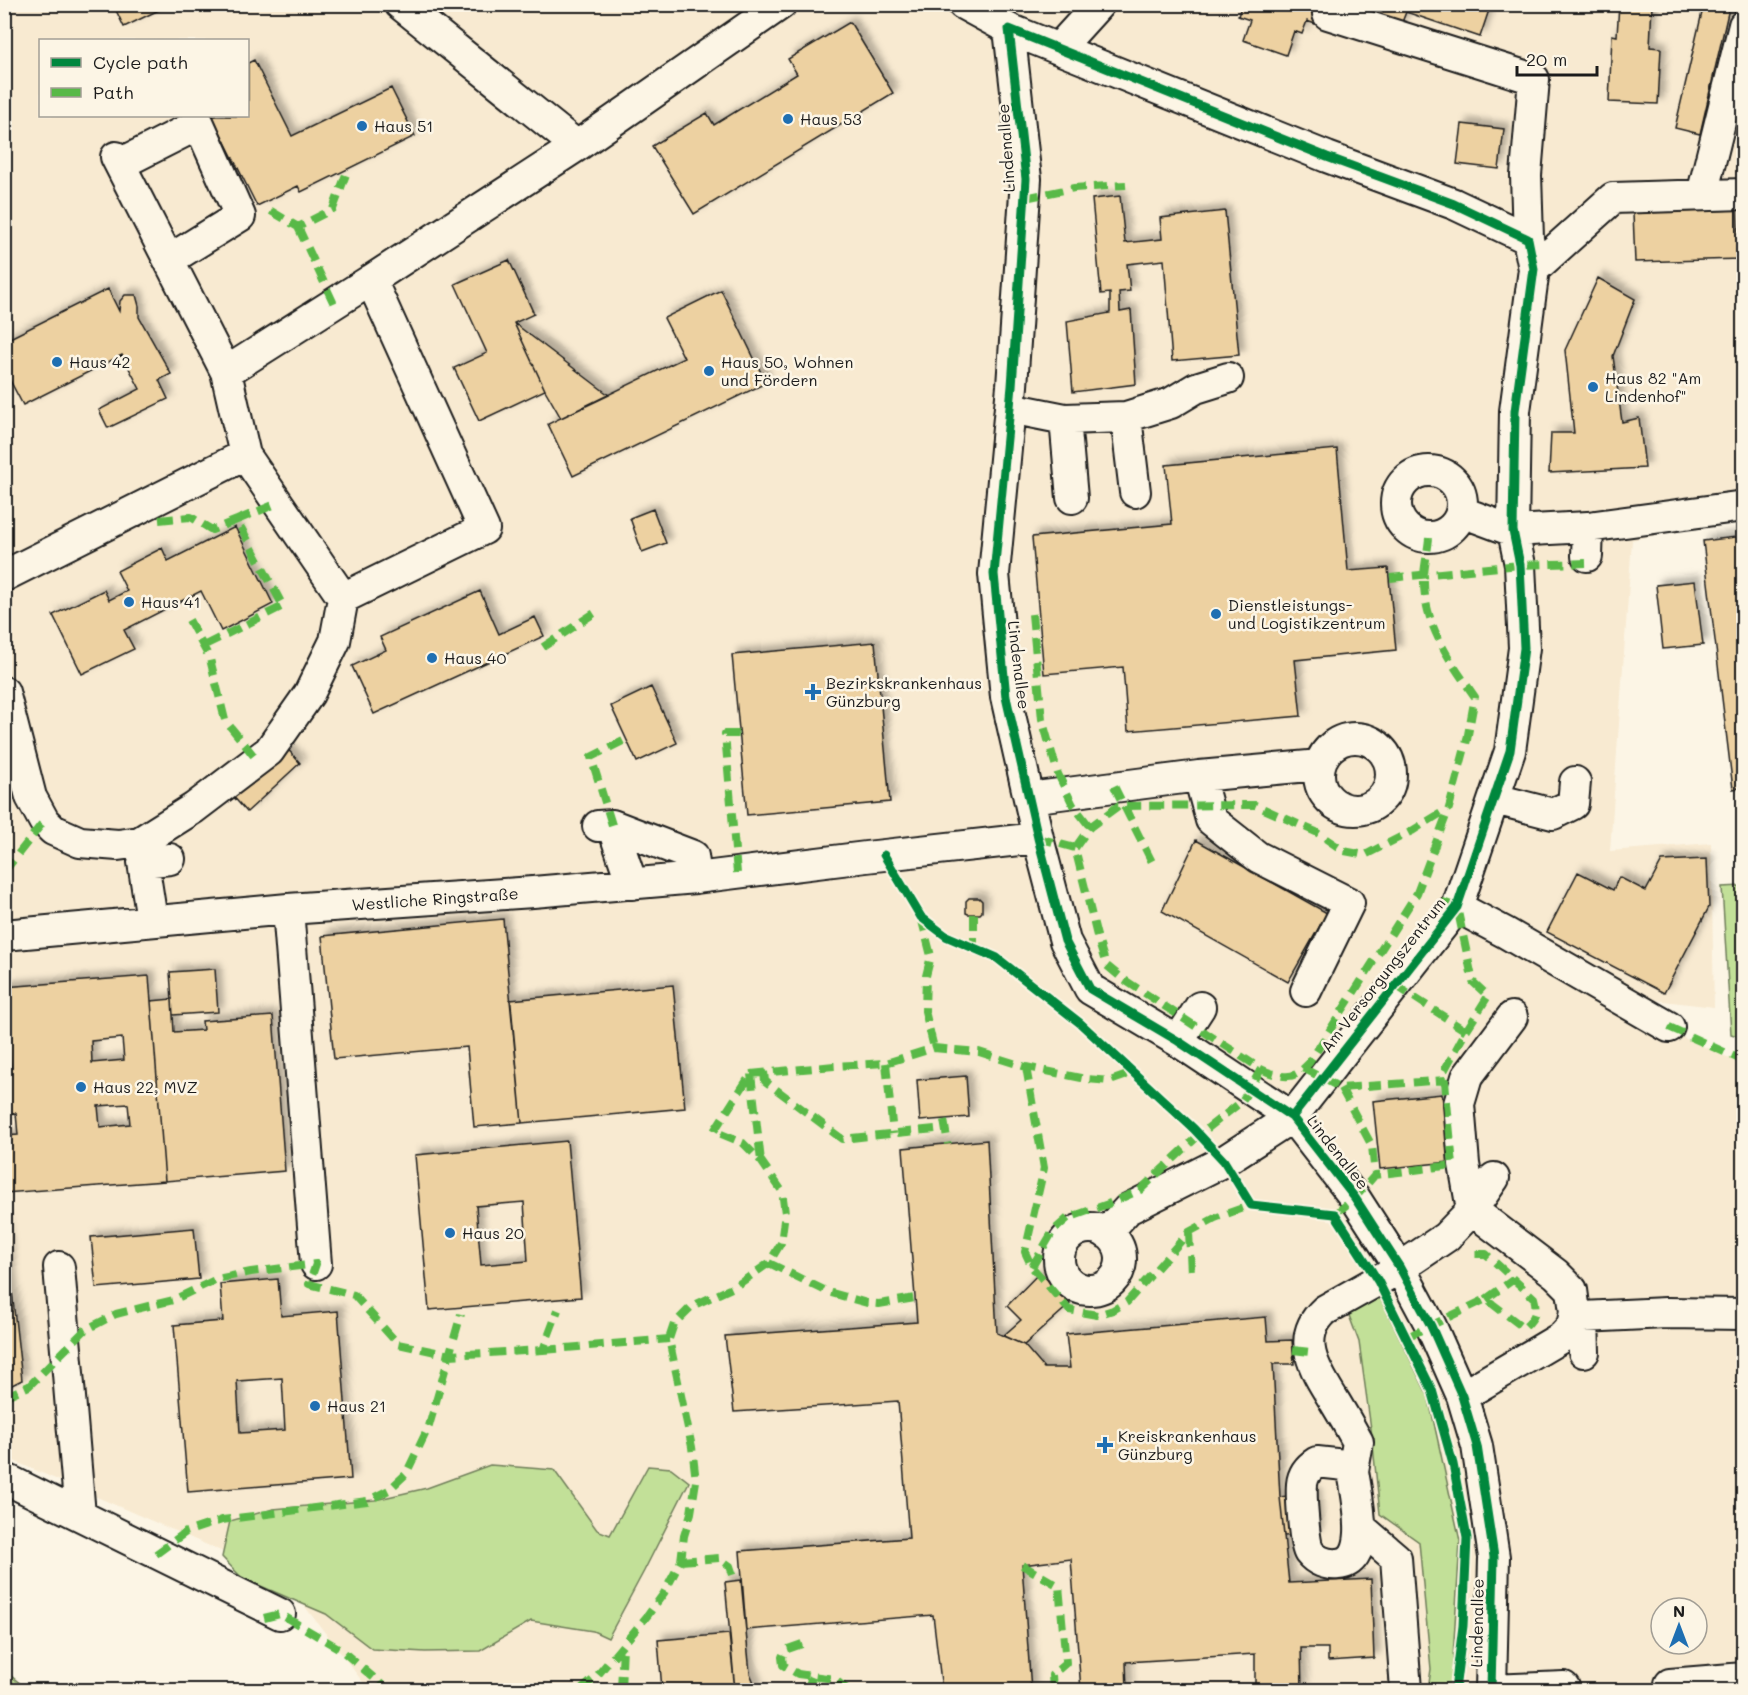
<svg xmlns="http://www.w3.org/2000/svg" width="1748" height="1695" viewBox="0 0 1748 1695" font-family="Mali,sans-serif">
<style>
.built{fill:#f8ead1;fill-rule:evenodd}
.green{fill:#c2e098;stroke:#6f7e5a;stroke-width:1.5}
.building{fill:#edd1a1;stroke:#1c1c1c;stroke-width:1.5;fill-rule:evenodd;filter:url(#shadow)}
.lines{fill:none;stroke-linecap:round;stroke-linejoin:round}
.minor-casing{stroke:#1c1c1c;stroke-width:34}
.minor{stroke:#fcf5e5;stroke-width:30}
.quiet{stroke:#58b947;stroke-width:8;stroke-dasharray:15 8;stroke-linecap:butt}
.cycleway-casing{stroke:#fcf5e5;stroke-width:13}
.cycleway{stroke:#00873e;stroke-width:9}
.poi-dot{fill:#1f6fb2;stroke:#fcf5e5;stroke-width:2}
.labels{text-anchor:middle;stroke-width:5;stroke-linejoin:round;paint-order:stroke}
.poi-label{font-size:16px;fill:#1c1c1c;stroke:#fcf5e5;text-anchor:start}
.street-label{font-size:16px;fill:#1c1c1c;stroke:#fcf5e5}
</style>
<defs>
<filter id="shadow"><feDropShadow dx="5.5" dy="-5.5" stdDeviation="3" flood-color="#0004"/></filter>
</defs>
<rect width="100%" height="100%" fill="#fcf5e5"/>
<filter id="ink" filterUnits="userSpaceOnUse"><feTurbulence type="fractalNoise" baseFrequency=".0167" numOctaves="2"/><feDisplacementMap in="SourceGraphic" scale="12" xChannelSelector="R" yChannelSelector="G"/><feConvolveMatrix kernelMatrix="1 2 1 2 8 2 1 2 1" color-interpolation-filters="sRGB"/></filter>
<g filter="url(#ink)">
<path class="built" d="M5,5H1743V517L1632,540L1610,851L1711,843L1714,1007L1578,991L1743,1064V1690H369L283,1578L5,1457ZM40,40H248V116H40ZM1661,1608H1697V1644H1661Z"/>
<path class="green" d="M1743,886H1744L1743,1038L1731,1034L1722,887Z
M1378,1294L1428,1396L1460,1541L1451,1690H1428L1431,1669L1419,1542L1380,1514L1372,1436L1359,1342L1347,1310Z
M490,1465L554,1470L597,1530L610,1535L648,1466L671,1468L689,1482L644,1571L608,1638L593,1631L531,1621L480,1651L425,1652L372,1649L326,1614L242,1578L222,1557L230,1521L273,1509L375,1500L427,1488Z
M4,1671H5L28,1690H5Z"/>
<path class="building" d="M113,4H171L124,27Z
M1242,4H1331L1323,27L1307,21L1302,34L1294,31L1286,55L1243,40L1250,20L1238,16Z
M1342,4H1491L1480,37L1406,12L1401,25Z
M1619,4H1652L1650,47L1661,48L1658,104L1609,102L1612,35L1617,36Z
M1704,4H1730L1700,134L1675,128Z
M850,22L893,93L694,214L652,146L707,113L714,125L797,74L788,59Z
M254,60L292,136L391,88L415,136L301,192L298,186L257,206L212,116H248V63Z
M1462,124L1504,129L1499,169L1457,164Z
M1120,196L1125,243L1162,239L1160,218L1225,211L1239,355L1172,361L1164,260L1127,264L1130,291L1119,292L1120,312L1131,310L1136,384L1073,392L1067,321L1110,313V293L1101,294L1092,199Z
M1737,210L1739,259L1635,262L1633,213Z
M509,260L534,314L514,323L545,390L479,421L454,368L487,353L455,284Z
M1598,278L1635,299L1613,356L1622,422L1639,418L1645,468L1549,473L1551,433H1574L1565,350Z
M108,289L119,311L120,301L125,295H136L139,306V317L171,374L159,380L168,399L108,428L99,410L140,389L122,355L23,405L4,369V341Z
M721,290L766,383L573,476L548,424L684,358L664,318Z
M514,323L609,395L561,418L545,390Z
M1337,449L1348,571L1388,568L1396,650L1295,660L1301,716L1128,731L1123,667L1044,674L1032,537L1172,524L1166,465Z
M653,509L666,543L642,552L630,518Z
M235,527L273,604L221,631L201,591L124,630L134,649L82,674L53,615L104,590L109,600L127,591L117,571L162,548L168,561Z
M1744,536V787L1733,789L1703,541Z
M1695,581L1703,645L1663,649L1656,585Z
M480,591L499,634L535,617L544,636L374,714L352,666L386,650L380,637Z
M875,642L890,802L747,815L732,655Z
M651,687L677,743L637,762L611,706Z
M285,746L300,763L247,812L231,794Z
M1196,840L1327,913L1288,982L1162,911Z
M1707,859L1709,907L1664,993L1547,932L1578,872L1613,890L1619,877L1646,891L1662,861Z
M969,898H979L982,901V912L980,914H968L966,913V901Z
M503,919L522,1123L474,1127L467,1047L334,1059L322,936Z
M215,969L218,1012L173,1015L170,972Z
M149,976L165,1181L4,1193V1136L18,1135L16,1113L4,1114V1070L11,1069L9,1048H4V987ZM122,1038L124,1060L92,1063L91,1041ZM128,1104L130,1124L100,1127L98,1106Z
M673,985L685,1108L522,1123L510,1000Z
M172,999L174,1032L203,1030L202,1021L273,1016L285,1171L165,1181L151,1001Z
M966,1076L969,1117L920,1121L917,1080Z
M1442,1094L1449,1162L1380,1169L1373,1101Z
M987,1140L997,1333L1024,1345L1044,1368H1070L1066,1334L1266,1317L1268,1341L1292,1340L1294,1364H1273L1280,1497L1289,1583L1371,1579L1374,1658L1328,1661V1648H1301L1302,1690H1255V1654L1126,1662L1127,1690H1081L1071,1559L1022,1565L1031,1690H942L933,1615L746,1630L740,1551L909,1538L898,1401L734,1412L725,1336L917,1322L903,1148Z
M567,1141L581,1297L429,1310L415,1155ZM524,1202L528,1261L481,1265L476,1206Z
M4,1221L22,1380L4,1389Z
M194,1228L199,1279L96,1288L91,1237Z
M1040,1272L1070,1304L1024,1345L1003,1336L1021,1320L1007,1306Z
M278,1279L281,1316L338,1311L351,1479L188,1492L174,1325L223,1321L220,1284ZM282,1378L285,1430L240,1433L237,1381Z
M1315,1493L1318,1534L1284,1536L1280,1497Z
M741,1580L750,1673L757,1690H735L725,1582Z
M729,1634L735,1690H662L658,1640Z"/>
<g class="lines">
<g class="minor-casing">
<path id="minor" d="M963,4L1009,29L1327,157L1454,204L1528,239
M1009,29L1026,179L1012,386L994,574L1006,697L1038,838L1065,941L1090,989L1178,1041L1292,1117L1355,1198L1400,1268L1431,1326L1462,1396L1477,1446L1494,1557L1491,1690
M1059,48L1099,4
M577,146L781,4
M116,157L226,372L245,455L343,598
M120,164L199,124L240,216L169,260
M1702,195L1744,25
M1534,269L1613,198L1744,194
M371,280L577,146L400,4
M1010,408L1065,419L1126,417L1171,403L1196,388L1228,378
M1126,417L1135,492
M1065,419L1072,498
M1396 504a33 33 0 1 1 66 0a33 33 0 1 1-66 0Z
M1462,512L1513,531L1588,527L1744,506
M1587,556L1588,527
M4,576L245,455
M4,692L31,797L44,821L53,830L80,842L118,845L140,842L194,808L269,751L309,694L335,641L343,598L484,529L371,280L226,372
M1319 774a36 36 0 1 1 72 0a36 36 0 1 1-72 0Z
M1199,776L1211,820L1258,857L1349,903L1306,991
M1029,798L1199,776L1320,765
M1495,799L1553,814L1573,804L1575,782
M612,825L632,884
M598,826L612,825L693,856L696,878
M1457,907L1506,933L1669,1027
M288,909L316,1264
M152,920L143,862L170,859
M4,935L288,909L533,892L696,878L866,857L1038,838
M1178,1041L1200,1007
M1472,1210L1464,1164L1459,1104L1467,1077L1512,1017
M1472,1210L1494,1178
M1059 1259a31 31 0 1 1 62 0a31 31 0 1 1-62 0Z
M1106,1233L1128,1209L1224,1161L1292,1117L1457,907L1510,751L1524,648L1520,565L1513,531L1515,411L1534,269L1528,239L1526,175L1534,79L1328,14
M59,1267L80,1515
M1584,1352L1583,1317L1666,1313L1744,1314
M1317,1462L1345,1465L1353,1471C1356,1494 1374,1562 1338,1564C1327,1565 1316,1561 1309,1552C1304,1545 1301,1495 1302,1484C1303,1474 1309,1467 1317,1462Z
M1353,1471L1358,1442C1351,1429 1343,1415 1335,1402C1317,1373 1293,1339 1325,1310L1400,1268L1446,1237L1472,1210L1556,1274L1572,1290L1575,1312L1572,1326L1562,1337L1462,1396
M4,1478L280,1614
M1361,1528L1396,1558L1406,1690
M1670,1684L1744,1678
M1491,1690L1564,1687"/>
</g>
<use href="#minor" class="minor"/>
<path class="quiet" d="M1025,198L1074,188L1126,185
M271,211L298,227L333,209L348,169
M298,227L334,304
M159,520L191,517L212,530L237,520L283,606L203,646
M237,520L278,503
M1390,578L1520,565L1586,563
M1032,614L1042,719L1058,774L1073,805L1090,827
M189,620L210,659L225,720L257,760
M543,647L596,612
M1114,786L1153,864
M612,825L591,757L627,739
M1038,838L1075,848L1097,936L1106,965L1123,979L1261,1069C1271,1074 1288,1080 1298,1073C1302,1070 1306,1066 1309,1063L1417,893L1449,808L1467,740L1475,697C1449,660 1422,622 1424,575C1425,562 1428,550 1429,538
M1075,848L1090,827L1118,806L1255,805L1316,832L1344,851L1365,855L1412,831L1449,808
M4,872L44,821
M737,873L725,734H739
M974,914V948
M921,917L931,956L926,976L925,1011L934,1048
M1395,985L1466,1031
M1669,1027L1744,1061
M886,1063L893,1134
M1026,1067L1044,1168L1025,1252L1032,1267L1069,1310L1097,1315L1113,1310L1127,1302L1189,1232L1215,1218L1251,1205
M1303,1068L1341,1088L1446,1080
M764,1072L765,1081L842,1139L944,1128
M751,1074L834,1066L886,1063L934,1048L979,1052L1026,1067L1086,1079L1110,1081L1133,1073
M751,1074L761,1161
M1341,1088L1372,1146L1375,1175
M944,1120L948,1144
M1335,1214L1355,1198L1375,1175L1453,1165L1444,1071L1466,1031L1488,996L1473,982L1457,907L1437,900
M1189,1232L1191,1273
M769,1263L828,1292L867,1303L879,1304L915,1298
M1032,1267L1053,1231L1068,1218L1108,1204L1140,1190L1199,1135L1241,1102L1250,1089L1261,1069
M1486,1299L1514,1279
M1407,1337L1486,1299L1524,1328C1534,1319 1538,1312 1534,1298L1486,1254H1468
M543,1350L669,1339
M1293,1350L1310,1352
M4,1397L29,1386L85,1330L116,1314L173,1300L217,1279L251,1272L316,1264L309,1284L354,1295L398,1344L450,1355L543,1350L558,1310
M156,1554L186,1532L222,1520L367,1501L389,1490L406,1474L429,1426L461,1314
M681,1561L719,1558L730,1566L735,1581
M1022,1565L1059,1586L1066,1663L1052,1675L1053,1690
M264,1618L280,1614L340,1649L388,1690
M802,1644L785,1650L782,1657L783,1665L798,1674L834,1679L848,1690
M581,1690L596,1677L648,1615L664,1593L681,1561L684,1536L691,1513L696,1481L692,1447L669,1339L674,1324L692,1306L736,1286L769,1263L781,1243L785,1213L782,1191L761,1161L743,1143L714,1131L751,1074
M621,1690L623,1646
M807,1690L812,1677"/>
<g class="cycleway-casing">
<path id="cycleway" d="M884,855L921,917L946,936L997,958L1080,1023L1194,1129L1224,1161L1251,1205L1335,1214L1378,1281L1432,1390L1453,1464L1467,1538L1463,1626L1455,1690
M1292,1117L1457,907L1510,751L1524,648L1520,565L1513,531L1515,411L1534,269L1528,239L1454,204L1327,157L1009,29L1026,179L1012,386L994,574L1006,697L1038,838L1065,941L1090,989L1178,1041L1292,1117L1355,1198L1400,1268L1431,1326L1462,1396L1477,1446L1494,1557L1491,1690"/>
</g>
<use href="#cycleway" class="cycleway"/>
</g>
</g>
<g class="poi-dot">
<circle cx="788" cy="119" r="6"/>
<circle cx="362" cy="126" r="6"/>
<circle cx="57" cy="362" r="6"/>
<circle cx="709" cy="371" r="6"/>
<circle cx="1593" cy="387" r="6"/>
<circle cx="129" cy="602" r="6"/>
<circle cx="1216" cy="614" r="6"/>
<circle cx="432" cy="658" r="6"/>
<path d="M810 683h6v6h6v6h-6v6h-6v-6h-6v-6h6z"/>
<circle cx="81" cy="1087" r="6"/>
<circle cx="450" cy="1233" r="6"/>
<circle cx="315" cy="1406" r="6"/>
<path d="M1102 1436h6v6h6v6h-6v6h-6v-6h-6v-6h6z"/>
</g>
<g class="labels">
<g class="poi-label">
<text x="800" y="125">Haus 53</text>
<text x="374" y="132">Haus 51</text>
<text x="69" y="368">Haus 42</text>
<text x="721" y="368">Haus 50, Wohnen<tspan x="721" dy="18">und Fördern</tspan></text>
<text x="1605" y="384">Haus 82 "Am<tspan x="1605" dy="18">Lindenhof"</tspan></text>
<text x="141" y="608">Haus 41</text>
<text x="1228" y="611">Dienstleistungs-<tspan x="1228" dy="18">und Logistikzentrum</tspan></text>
<text x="444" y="664">Haus 40</text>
<text x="826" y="689">Bezirkskrankenhaus<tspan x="826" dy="18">Günzburg</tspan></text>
<text x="93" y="1093">Haus 22, MVZ</text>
<text x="462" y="1239">Haus 20</text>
<text x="327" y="1412">Haus 21</text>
<text x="1118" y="1442">Kreiskrankenhaus<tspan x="1118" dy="18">Günzburg</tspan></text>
</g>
<g class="street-label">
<text transform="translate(1006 148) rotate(-94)" y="6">Lindenallee</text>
<text transform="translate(1019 665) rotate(83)" y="6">Lindenallee</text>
<text transform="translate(435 899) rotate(-4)" y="6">Westliche Ringstraße</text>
<text transform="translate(1383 975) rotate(-52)" y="6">Am Versorgungszentrum</text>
<text transform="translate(1338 1152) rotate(52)" y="6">Lindenallee</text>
<text transform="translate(1477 1623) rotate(-89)" y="6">Lindenallee</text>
</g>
</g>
<rect width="1748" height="1695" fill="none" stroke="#fcf5e5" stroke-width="24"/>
<rect x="12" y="12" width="1724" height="1671" fill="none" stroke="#1c1c1c" stroke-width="2" filter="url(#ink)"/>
<rect x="39" y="39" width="210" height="78" fill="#fcf5e5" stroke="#a29e95" stroke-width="1.5"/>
<rect x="51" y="58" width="30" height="9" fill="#00873e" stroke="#a29e95" stroke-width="1.5"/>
<text x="93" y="69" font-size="18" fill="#1c1c1c">Cycle path</text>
<rect x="51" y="88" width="30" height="9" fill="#58b947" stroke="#a29e95" stroke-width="1.5"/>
<text x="93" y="99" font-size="18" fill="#1c1c1c">Path</text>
<g transform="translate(1679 1626)"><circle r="28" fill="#fcf5e5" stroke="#a29e95" stroke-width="1.5"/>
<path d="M0-4.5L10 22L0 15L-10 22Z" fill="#1f6fb2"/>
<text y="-9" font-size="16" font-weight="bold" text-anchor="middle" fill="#1c1c1c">N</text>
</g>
<path d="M1517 66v9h80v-9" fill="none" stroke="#1c1c1c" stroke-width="3"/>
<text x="1526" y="66" font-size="18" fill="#1c1c1c" stroke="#fcf5e5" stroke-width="4.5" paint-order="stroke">20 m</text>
</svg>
